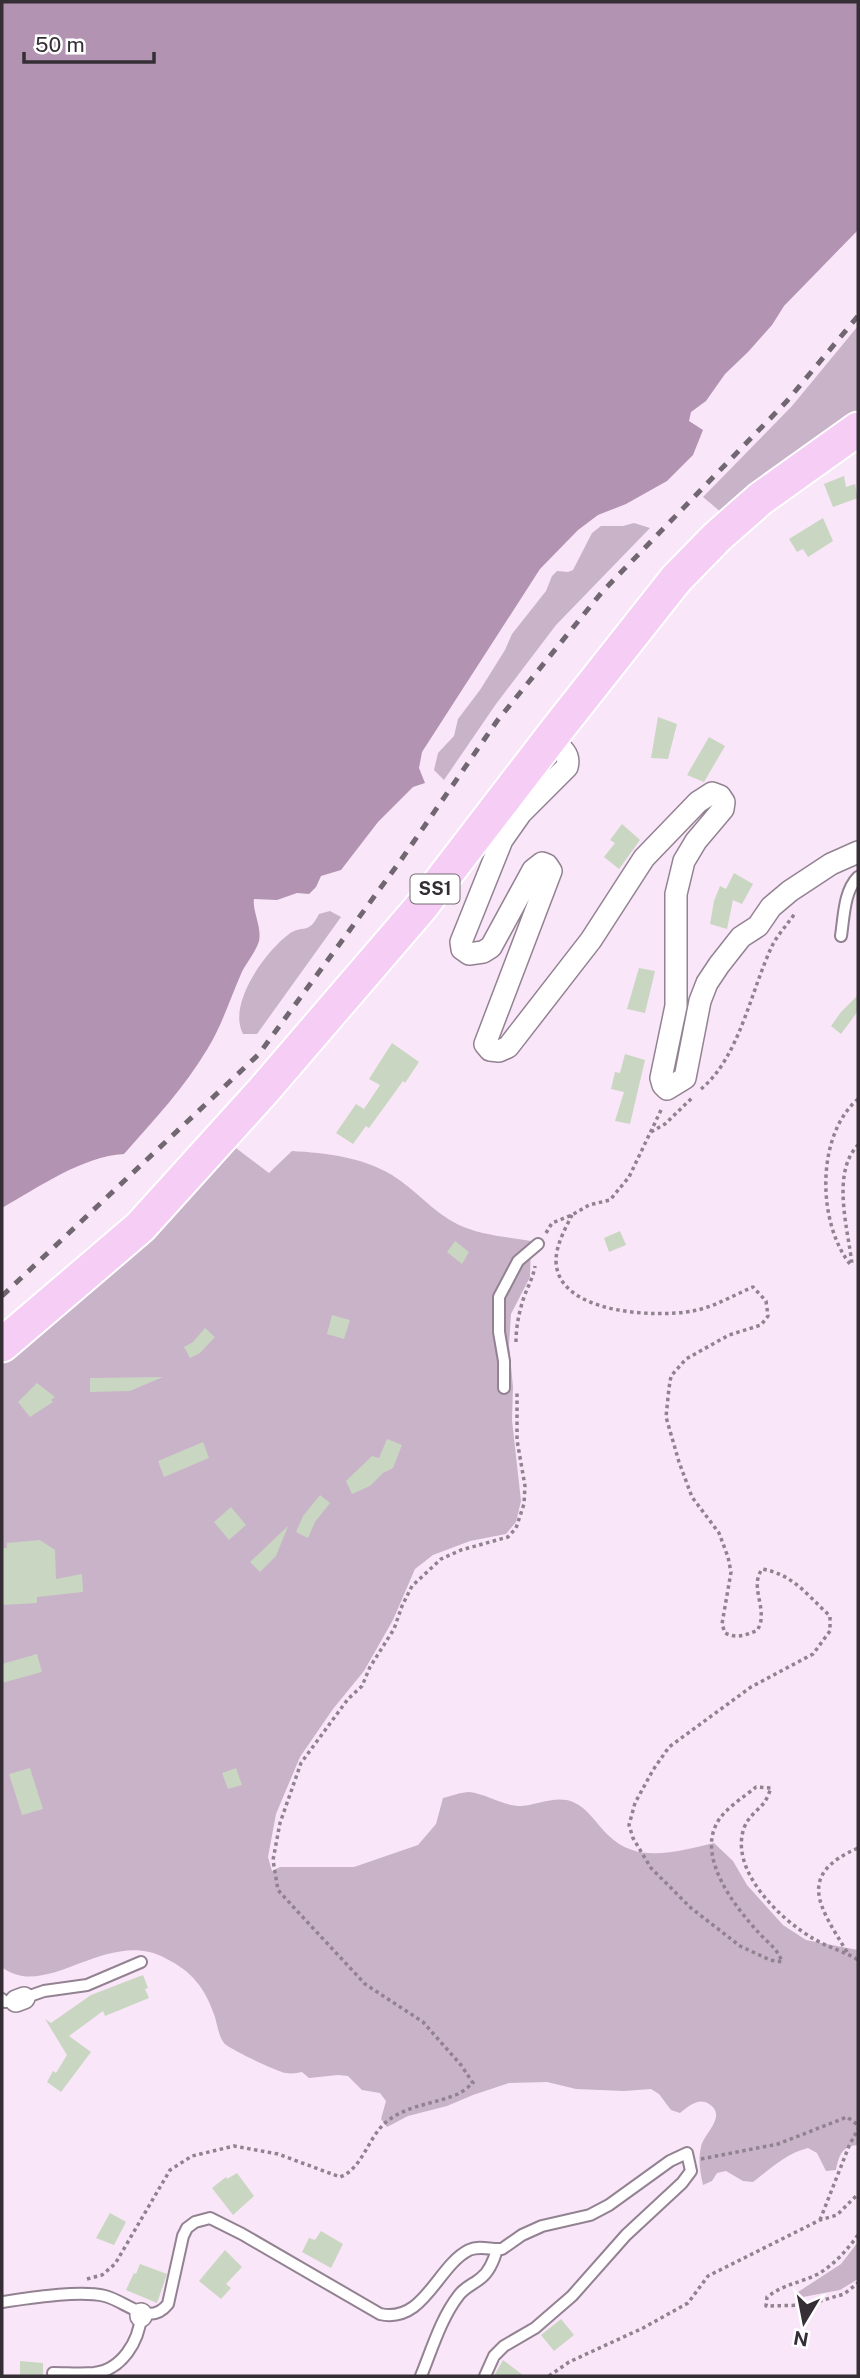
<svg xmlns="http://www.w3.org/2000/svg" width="860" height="2378" viewBox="0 0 860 2378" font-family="'Public Sans',sans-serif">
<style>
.green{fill:#c9b3c9}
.water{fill:#b294b2}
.building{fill:#c9d6c1}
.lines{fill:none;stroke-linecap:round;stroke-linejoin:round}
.service-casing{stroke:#938292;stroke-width:14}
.minor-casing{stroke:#938292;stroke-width:24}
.primary-casing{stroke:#fff;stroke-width:37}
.path{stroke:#90838f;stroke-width:3.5;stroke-dasharray:3.5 3.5;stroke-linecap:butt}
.service{stroke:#fff;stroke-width:10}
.minor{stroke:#fff;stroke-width:21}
.primary{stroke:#f5cdf5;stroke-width:33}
.rail{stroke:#716771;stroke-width:5;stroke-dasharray:9 9;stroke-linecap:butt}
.labels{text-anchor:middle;stroke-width:6;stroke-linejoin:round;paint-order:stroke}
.shield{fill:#fff;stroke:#726d72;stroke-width:2}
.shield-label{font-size:18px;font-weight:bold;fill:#352e35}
</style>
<rect width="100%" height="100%" fill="#f9e6f8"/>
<path class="green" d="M858,326V416L722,513L703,497L792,406Z
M634,523L650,528L556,625L496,704L444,780L434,770L438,753L454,736L458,719L480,690L505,650L512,634L546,591L552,576L557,571L568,572L573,570L592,533L601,526H623Z
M330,911L341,917L257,1034H243C227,1004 265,952 289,934C303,924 308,936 319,914Z
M232,1145L269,1173L292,1151C326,1153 362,1157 392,1175C415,1189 433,1212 457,1224C479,1235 507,1237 531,1241L530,1277L511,1314L509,1345L513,1387L512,1420L521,1501L516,1522L506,1534L470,1541L433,1555L415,1569L393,1620L364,1671L333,1709L300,1757L276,1814L268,1857L272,1871L280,1867H354L418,1845L436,1824L443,1798C451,1796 462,1792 469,1792C487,1794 503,1806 521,1806C538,1805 556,1795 573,1802C588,1808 597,1825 608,1835C638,1865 678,1851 714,1843L733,1861L747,1885L783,1925L806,1940L858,1950V2145C842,2146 839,2155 836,2170L826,2171L817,2153L808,2148C787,2153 770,2169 753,2182L743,2181L726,2171L717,2173L712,2181L703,2185C700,2171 698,2161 701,2147C703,2134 728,2116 709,2104C698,2097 688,2107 680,2113L671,2110L659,2094L651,2089L624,2091L576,2089L547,2082L509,2083L473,2095L447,2106L408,2116L387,2127L381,2119L386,2101L380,2093L362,2090L348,2076L338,2075L309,2078L302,2072C297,2073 292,2074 286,2073C278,2072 229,2049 224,2043C219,2037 217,2024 215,2017C205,1988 193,1972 165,1958C107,1927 46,2002 2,1967V1362Z
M858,2242V2279L840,2290L803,2297L798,2292L841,2264Z"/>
<path class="water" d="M2,2H858V230L784,306L772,325L748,352L725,374L706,401L691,412L689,421L703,430L693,455L667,481L626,504L598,515L578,530L540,569L422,752L419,768L425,783L413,787L378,822L341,870L321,876L316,887L309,894L297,893L277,900L254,899C252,910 262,927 259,941C256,952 245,964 241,974C230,999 222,1025 208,1048C185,1087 154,1120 124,1154C83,1156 37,1188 2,1208Z"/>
<path class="building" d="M844,476L846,487L855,484L858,498L833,507L824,484Z
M823,518L833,541L808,557L803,549L797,552L789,539Z
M658,717L677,724L668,759L651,758Z
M709,737L725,746L704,782L687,775Z
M622,824L640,840L619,869L604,857L615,843L610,840Z
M734,873L753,884L742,904L733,900L727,929L710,924L714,901L720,886L726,889Z
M639,968L655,971L645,1013L627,1009Z
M858,995V1011L841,1034L831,1026L841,1012Z
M392,1043L419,1062L405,1083L403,1081L369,1128L366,1126L353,1144L336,1133L356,1104L364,1109L380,1085L369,1079Z
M625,1054L645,1060L630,1124L615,1121L624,1092L611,1089L615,1072L620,1073Z
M620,1231L626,1245L609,1252L604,1238Z
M455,1241L469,1252L462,1264L447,1252Z
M332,1315L350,1320L344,1339L327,1334Z
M205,1328L215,1337L200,1353L190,1358L184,1347L193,1342Z
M163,1377L130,1391L90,1392V1378Z
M37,1383L55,1397L51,1400L53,1402L30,1417L18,1402Z
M387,1439L402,1445L393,1468L383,1473L370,1486L352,1494L346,1481L372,1456L379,1458Z
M203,1442L209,1458L164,1477L158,1461Z
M320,1495L330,1503L315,1522L308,1538L296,1532L303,1516Z
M231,1507L246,1525L229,1540L214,1522Z
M288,1526L276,1556L260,1572L250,1562Z
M40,1540L55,1550L56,1579L82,1574L83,1592L37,1597V1603L2,1605V1548H7V1543Z
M37,1654L42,1672L2,1683V1664Z
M30,1768L43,1809L22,1815L9,1774Z
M236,1768L242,1785L228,1789L222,1773Z
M143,1975L148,1988L145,1989L149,1998L105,2016L103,2011L69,2036L91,2052L61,2092L47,2082L53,2071L56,2073L67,2055L45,2019L51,2023L91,1995Z
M237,2173L254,2196L233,2215L212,2188L226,2177L227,2179Z
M110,2213L126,2222L114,2245L96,2238Z
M321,2231L343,2244L331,2268L302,2252L309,2238L315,2240Z
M225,2250L242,2267L226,2284L231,2288L221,2299L199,2281Z
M140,2264L167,2274L157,2303L126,2290L134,2273L136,2274Z
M561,2319L574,2335L554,2351L541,2335Z
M503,2360L524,2376H494Z
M20,2361L43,2363V2376H20Z"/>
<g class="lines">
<g class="service-casing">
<path id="service" d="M841,936C844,916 844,891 858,877
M504,1388V1361L499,1332V1297L518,1261L538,1244
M24,1998L44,1991L87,1985L141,1962
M2,1999L5,2002L16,2001
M2,2302C30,2298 78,2290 105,2296C126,2301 149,2328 168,2304L183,2236L187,2228L195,2222L210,2218L242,2234L380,2314C424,2324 437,2266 469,2250C480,2245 491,2250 502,2249L522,2235L542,2226L590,2215L609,2205L670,2161L687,2153L691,2171L682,2183L626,2235L572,2296L535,2328L504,2346L494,2356L485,2376
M53,2373C67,2373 81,2374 94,2373C122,2370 139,2341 141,2316
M421,2376C432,2349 441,2318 459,2295C465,2287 474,2284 481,2278C490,2271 494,2260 497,2249"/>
</g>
<g class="minor-casing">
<path id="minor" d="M549,739C560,747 571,753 567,767L521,813L502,840L461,942L462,949L469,954L483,952L491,947L533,870L542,863L547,865L551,871L485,1044L490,1050L499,1051L508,1047L591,940L644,858L698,802L712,793L720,796L724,802L723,809L696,841L684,861L676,894V1006L661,1078L663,1085L667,1089L685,1078L700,1001L707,983L719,965L741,937L758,926L771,907L790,891L831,864L858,852
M16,2001L24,1998
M141,2314V2316"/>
</g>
<g class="primary-casing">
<path id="primary" d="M2,1345L140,1227L263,1091L421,907L556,731L676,579L717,537L760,499L858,429"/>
</g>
<path class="path" d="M701,1089C740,1057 751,989 773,944C779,933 788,924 795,913
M858,1099C816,1135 817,1222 850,1264H852C848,1229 831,1173 858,1145
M651,1132L665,1124L693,1097
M572,1215C565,1229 556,1245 556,1261C557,1314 656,1318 693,1311C714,1307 734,1295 753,1287L766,1301L768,1316L761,1325L729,1335L686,1359L671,1376L669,1388L666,1417L679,1462L692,1497L719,1533L728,1557L731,1572L722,1624L725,1633C737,1639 746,1635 758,1630C759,1626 761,1623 761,1619C763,1602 751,1585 762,1569C793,1574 808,1596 830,1616V1631L813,1654L751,1687L669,1747L653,1770L635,1803L629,1825L633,1838L651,1868L691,1908L740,1946L770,1960L782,1962C778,1949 768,1943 759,1933C736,1908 697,1859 717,1823C724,1809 744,1797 756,1787L771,1788C769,1793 767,1799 764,1803C757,1811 748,1817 744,1828C729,1871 781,1920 814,1939C829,1948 844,1951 858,1960
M546,1233L552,1223L572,1215L589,1205L610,1200L629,1177L662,1108
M516,1342C516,1327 519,1312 524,1297C528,1286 533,1278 535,1266
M847,1952C819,1906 796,1875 858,1848
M701,2159L778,2144L847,2117L858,2125
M820,2220L849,2146L858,2129
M858,2235C847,2250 834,2265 818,2274C798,2284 786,2283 767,2297L766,2306L807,2305L844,2294L858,2283
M87,2279L102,2275L115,2264L170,2170L192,2156L234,2146L278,2154L340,2177C362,2169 368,2138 385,2123C406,2105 431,2105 455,2095C462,2093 468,2087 473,2083L461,2065L423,2022L365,1984L298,1912L278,1890L273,1860L280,1823L301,1763L348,1699L362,1686L370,1667L394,1629L402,1606L412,1586L441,1559L461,1550L508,1537L516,1528L524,1504L525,1486L517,1440V1392
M549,2376L569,2362L643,2328L688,2303L708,2276L820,2220L837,2215L858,2194"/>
<use href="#service" class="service"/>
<use href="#minor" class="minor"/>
<use href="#primary" class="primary"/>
<path class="rail" d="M2,1296L259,1054L401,860L497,721L602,592L787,401L858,316"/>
</g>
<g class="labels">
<rect class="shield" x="410.5" y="874.5" width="49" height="29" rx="5"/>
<g class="shield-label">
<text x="435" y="895">SS1</text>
</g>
</g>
<rect width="860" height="2378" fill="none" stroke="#352e35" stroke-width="7"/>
<g transform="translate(804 2322) rotate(190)" stroke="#ffffff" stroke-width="5" paint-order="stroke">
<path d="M0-5L12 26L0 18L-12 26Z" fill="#352e35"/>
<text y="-10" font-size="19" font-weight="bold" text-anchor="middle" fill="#352e35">N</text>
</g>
<path d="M24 52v10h130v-10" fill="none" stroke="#352e35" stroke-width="3.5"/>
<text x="35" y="52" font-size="21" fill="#352e35" stroke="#ffffff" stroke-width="5" paint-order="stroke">50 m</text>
</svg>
